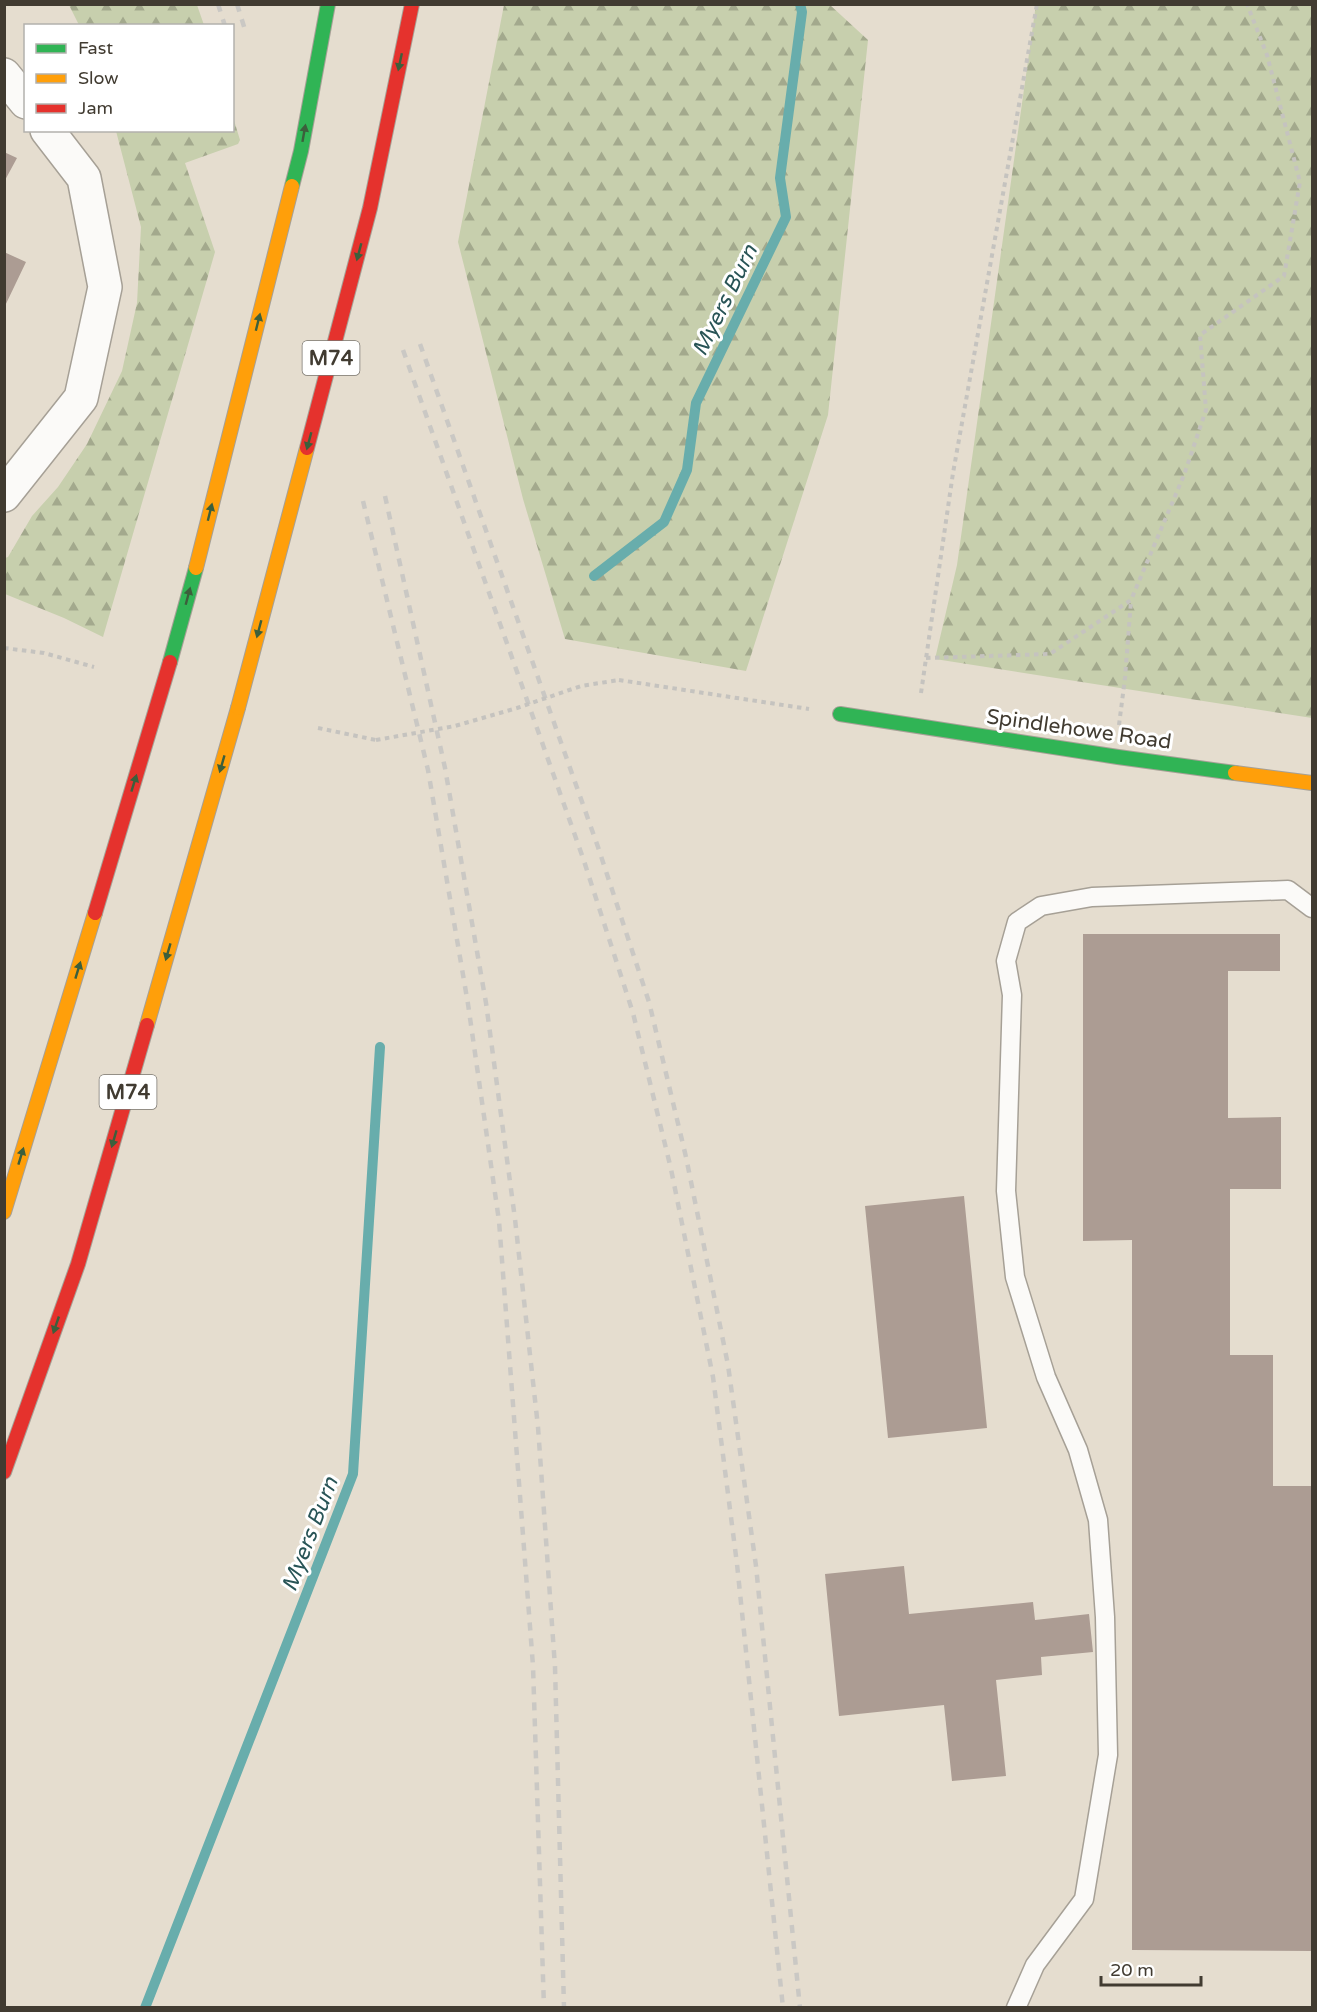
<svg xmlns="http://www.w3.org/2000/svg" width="1317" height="2012" viewBox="0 0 1317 2012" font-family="'Varela Round',sans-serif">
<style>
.forest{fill:url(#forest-firs)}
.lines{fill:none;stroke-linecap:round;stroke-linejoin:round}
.stream{stroke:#68adac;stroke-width:10}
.building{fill:#ac9c93}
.lane-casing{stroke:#a6a096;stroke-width:21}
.street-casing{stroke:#a6a096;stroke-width:36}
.fast-casing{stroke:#a6a096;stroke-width:16}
.slow-casing{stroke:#a6a096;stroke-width:16}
.jam-casing{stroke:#a6a096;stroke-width:16}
.path{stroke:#c5c3bf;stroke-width:4;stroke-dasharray:4.5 4.5;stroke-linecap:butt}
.lane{stroke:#fbfaf8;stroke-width:18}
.street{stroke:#fbfaf8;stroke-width:33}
.fast{stroke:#30b455;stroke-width:14}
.slow{stroke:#ff9f0a;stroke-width:14}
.jam{stroke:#e5322d;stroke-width:14}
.rail{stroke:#cac8c4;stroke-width:4.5;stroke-dasharray:8 8;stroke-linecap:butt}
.fast-bridge-casing{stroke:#a6a096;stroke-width:16;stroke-linecap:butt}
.slow-bridge-casing{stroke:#a6a096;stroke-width:16;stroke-linecap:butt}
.jam-bridge-casing{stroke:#a6a096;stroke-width:16;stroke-linecap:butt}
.path-bridge{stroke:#c5c3bf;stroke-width:4;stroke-dasharray:4.5 4.5;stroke-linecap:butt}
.fast-bridge{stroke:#30b455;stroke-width:14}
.slow-bridge{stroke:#ff9f0a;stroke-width:14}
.jam-bridge{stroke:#e5322d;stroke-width:14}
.oneway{fill:#3c5f3c}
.labels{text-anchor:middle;stroke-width:6;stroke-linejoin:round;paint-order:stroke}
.shield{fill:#fff;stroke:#7a766f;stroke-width:1.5}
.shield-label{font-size:20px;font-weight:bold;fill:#413b31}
.street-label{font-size:21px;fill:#413b31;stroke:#fff}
.water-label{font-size:22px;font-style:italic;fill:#285456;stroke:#fff}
</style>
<defs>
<pattern id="forest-firs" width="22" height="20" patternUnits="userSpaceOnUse" patternTransform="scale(1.5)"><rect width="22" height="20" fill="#c7cfad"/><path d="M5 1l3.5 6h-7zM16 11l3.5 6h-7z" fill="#a3a98d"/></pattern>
</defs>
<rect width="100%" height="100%" fill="#e5ddcf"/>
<path class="forest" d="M1036,4L1312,5V718L935,659L957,565Z
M69,5H197L204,25H79Z
M504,5H830L868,40L828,415L746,671L565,639L523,499L458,242Z
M233,117L240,140L238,144L185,163L215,252L103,637L64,618L5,594V558L8,557L32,516L58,487L87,444L122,371L137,303L141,227L116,131L232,130Z"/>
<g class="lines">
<path class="stream" d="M594,576L664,522L687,470L696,403L786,217L780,178L802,12L800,4
M145,2008L353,1474L380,1047"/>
</g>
<path class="building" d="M4,152L17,158L4,182Z
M4,252L26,262L4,308Z
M1083,934H1280V971H1228V1118L1281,1117V1189H1230V1355H1273V1486H1312V1951L1132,1950V1240L1083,1241Z
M964,1196L987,1428L888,1438L865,1206Z
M904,1566L909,1614L1033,1602L1035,1620L1089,1614L1093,1652L1041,1657L1042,1675L996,1680L1006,1776L952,1781L944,1705L839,1716L825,1574Z"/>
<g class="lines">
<g class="lane-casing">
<path id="lane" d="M1016,2008L1035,1965L1084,1899L1108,1755L1105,1617L1098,1520L1078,1450L1046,1377L1015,1277L1006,1191L1012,995L1006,961L1017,922L1041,906L1092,897L1288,890L1312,908"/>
</g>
<g class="street-casing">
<path id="street" d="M4,75L26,102
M4,495L81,398L105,287L84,178L47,130"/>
</g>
<g class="fast-casing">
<path id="fast" d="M170,662L196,568
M840,714L1118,757L1235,773"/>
</g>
<g class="slow-casing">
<path id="slow" d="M1235,773L1312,783
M147,1025L238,708
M4,1212L95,913"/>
</g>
<g class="jam-casing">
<path id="jam" d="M95,913L170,662
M4,1472L78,1264L147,1025"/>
</g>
<path class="path" d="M4,648L44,653L94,667
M926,658L1050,654L1131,600L1184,475L1206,410L1200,335L1284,276L1300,182L1267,55L1247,4
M619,680L809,709
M921,693L953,473L1037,4
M1119,725L1125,678L1131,601
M318,728L376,740"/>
<use href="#lane" class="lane"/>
<use href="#street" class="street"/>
<use href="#fast" class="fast"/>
<use href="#slow" class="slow"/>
<use href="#jam" class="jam"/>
<path class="rail" d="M218,4L225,26
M237,4L246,33
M420,344L598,847L649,1002L686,1157L728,1365L756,1566L800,2008
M403,350L583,858L633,1013L671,1169L713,1377L737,1564L783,2008
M385,496L445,768L486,1003L515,1219L538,1427L555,1667L564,2008
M363,501L428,770L468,1004L499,1221L533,1666L544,2008"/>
<g class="fast-bridge-casing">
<path id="fast-bridge" d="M292,186L301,151L328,4"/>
</g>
<g class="slow-bridge-casing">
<path id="slow-bridge" d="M196,568L292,186
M238,708L307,448"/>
</g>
<g class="jam-bridge-casing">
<path id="jam-bridge" d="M307,448L370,208L412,4"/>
</g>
<path class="path-bridge" d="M376,740L455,726L517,708L581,686L619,680"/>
<use href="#fast-bridge" class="fast-bridge"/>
<use href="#slow-bridge" class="slow-bridge"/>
<use href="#jam-bridge" class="jam-bridge"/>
</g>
<defs><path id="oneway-solid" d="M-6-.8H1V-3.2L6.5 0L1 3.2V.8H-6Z" transform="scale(1.5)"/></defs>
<g class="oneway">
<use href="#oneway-solid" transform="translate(400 62) rotate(102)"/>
<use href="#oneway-solid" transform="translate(304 133) rotate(-80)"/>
<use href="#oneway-solid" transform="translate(359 252) rotate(105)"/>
<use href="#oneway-solid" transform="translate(258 322) rotate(-76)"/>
<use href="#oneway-solid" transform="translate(309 441) rotate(105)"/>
<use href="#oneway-solid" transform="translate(210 512) rotate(-76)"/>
<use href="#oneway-solid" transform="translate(188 596) rotate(-75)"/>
<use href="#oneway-solid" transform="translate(259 629) rotate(105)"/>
<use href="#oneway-solid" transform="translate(222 764) rotate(106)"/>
<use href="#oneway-solid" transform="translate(134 783) rotate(-73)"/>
<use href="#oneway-solid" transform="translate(168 952) rotate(106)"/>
<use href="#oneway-solid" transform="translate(78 970) rotate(-73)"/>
<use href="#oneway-solid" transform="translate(114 1139) rotate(106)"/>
<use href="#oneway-solid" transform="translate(21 1156) rotate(-73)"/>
<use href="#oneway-solid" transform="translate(56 1325) rotate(109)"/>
</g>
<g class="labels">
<g class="shield">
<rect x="302.5" y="341" width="57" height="34" rx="4.5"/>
<rect x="99.5" y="1075" width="57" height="34" rx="4.5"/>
</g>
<g class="shield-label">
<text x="331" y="365">M74</text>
<text x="128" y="1099">M74</text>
</g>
<g class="street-label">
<text transform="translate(1079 729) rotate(8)" y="7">Spindlehowe Road</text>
</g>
<g class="water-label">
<text transform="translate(724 300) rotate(-64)" y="8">Myers Burn</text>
<text transform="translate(309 1534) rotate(-69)" y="8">Myers Burn</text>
</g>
</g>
<rect width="1317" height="2012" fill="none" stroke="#413b31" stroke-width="12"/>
<rect x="24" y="24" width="210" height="108" fill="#ffffff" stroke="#b3b1ad" stroke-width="1.5"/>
<rect x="36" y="44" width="30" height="9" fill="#30b455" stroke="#b3b1ad" stroke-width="1.5"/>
<text x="78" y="54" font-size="18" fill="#413b31">Fast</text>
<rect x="36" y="74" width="30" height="9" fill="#ff9f0a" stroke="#b3b1ad" stroke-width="1.5"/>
<text x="78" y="84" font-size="18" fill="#413b31">Slow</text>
<rect x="36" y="104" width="30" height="9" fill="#e5322d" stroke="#b3b1ad" stroke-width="1.5"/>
<text x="78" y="114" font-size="18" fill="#413b31">Jam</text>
<path d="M1101 1976v9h100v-9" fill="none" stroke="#413b31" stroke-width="3"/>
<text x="1110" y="1976" font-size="18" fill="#413b31" stroke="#ffffff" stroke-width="4.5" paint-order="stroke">20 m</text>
</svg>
